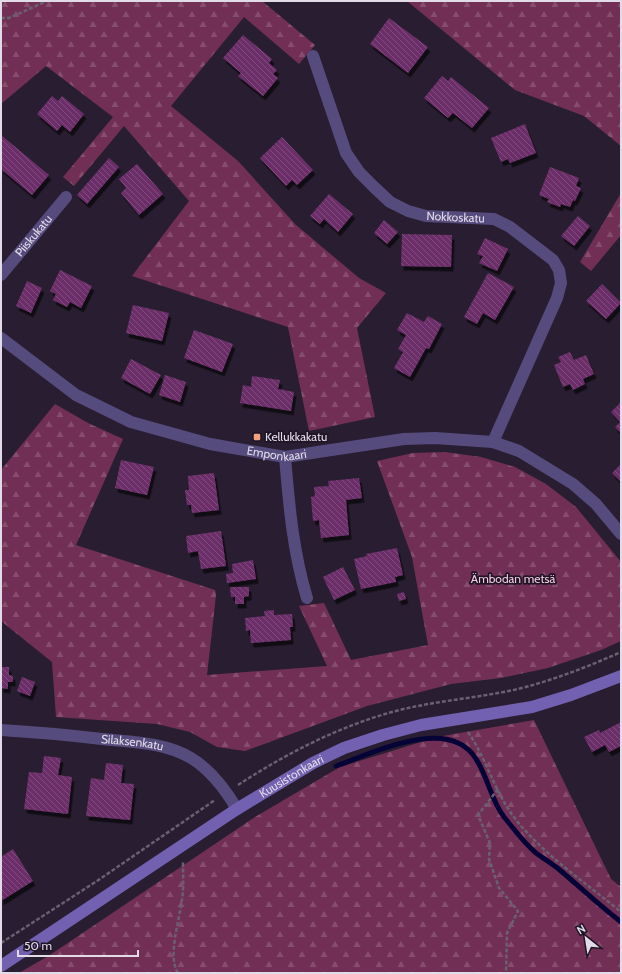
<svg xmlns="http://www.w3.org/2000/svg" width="622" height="974" viewBox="0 0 622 974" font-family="Cabin,sans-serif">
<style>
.forest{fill:url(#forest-firs)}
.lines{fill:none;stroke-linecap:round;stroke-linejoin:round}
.stream{stroke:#060436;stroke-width:5}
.building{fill:url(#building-back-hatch);filter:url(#shadow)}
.path{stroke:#696071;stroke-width:2.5;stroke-dasharray:4 2;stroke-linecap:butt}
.street{stroke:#554c7d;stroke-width:12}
.secondary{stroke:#7161b0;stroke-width:12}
.poi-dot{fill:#f1a17e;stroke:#1f1527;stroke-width:1.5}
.labels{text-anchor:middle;stroke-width:3.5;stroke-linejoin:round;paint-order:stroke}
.street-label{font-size:12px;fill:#e2dbe8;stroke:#1f1527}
.poi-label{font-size:12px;fill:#e2dbe8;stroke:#1f1527;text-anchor:start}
.park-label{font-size:12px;fill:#f6c8de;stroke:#1f1527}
</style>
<defs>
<pattern id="forest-firs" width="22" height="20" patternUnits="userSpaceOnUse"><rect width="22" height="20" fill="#722f55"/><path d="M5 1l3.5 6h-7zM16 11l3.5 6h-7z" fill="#864d6d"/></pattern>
<pattern id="building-back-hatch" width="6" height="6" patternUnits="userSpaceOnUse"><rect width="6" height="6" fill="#6c2f69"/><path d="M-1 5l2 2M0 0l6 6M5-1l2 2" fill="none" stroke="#814d7e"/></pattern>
<filter id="shadow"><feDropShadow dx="2.5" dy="4.5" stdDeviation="0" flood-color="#0009"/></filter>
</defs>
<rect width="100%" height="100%" fill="#291e31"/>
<path class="forest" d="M1,1H262L315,45L299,64L244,17L171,106L238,161L296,225L359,278L386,293L357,328L375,417L309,431L288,327L132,276L189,201L124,126L74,186L63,177L113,117L46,66L1,104Z
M407,1H621V146L584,116L515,90Z
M621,193V235L591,271L580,262Z
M55,404L88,423L123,439L76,545L215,590L216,595L207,675L327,666L299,606L324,603L351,660L428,645L412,557L377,461L413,453L445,452L481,457L515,467L546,484L576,507L621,562V641L601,650L548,668L501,678L451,684L367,706L245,751L217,747L190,732L157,724L56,717L52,662L1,621V470Z
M534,720L611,879L621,887V973H19L50,955L255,817L340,767L437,737Z"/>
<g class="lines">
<path class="stream" d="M336,766C373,753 449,715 476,759C488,777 491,800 504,817C514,829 524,843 536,853C544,859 553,864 561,871C581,888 600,906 621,922"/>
</g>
<path class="building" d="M389,18L428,47L408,73L370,44Z
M243,35L272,59L269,63L277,70L273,74L278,78L263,96L238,76L241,73L223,58Z
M442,76L448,81L451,77L489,108L472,128L453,113L448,118L424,98Z
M52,96L58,101L62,96L84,114L70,132L62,125L57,131L37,114Z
M525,124L536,153L510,163L508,159L501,162L491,138Z
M1,135L49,175L32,195L1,169Z
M282,137L313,170L297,185L292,180L286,186L260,158Z
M109,158L119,167L87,204L77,195Z
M137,164L163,194L139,215L121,193L126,188L119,179Z
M550,167L579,178L576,186L581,188L575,201L573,200L570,207L561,204L560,207L547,202L549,199L539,195Z
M329,194L353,214L338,232L324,219L320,224L310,216Z
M578,216L590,226L574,246L561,236Z
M384,220L398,232L387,244L374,233Z
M402,234L452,235L451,267L401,266Z
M485,238L508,249L497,271L479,263L483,256L477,254Z
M60,270L92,286L81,308L70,302L67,307L53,300L56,294L50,291Z
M488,273L514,287L495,320L483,313L477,324L464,317Z
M27,281L42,288L31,313L16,306Z
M602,284L621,303L606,319L586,301Z
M133,305L169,313L162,341L126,333Z
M407,313L424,322L428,316L442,324L429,349L426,348L410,377L394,368L403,352L398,349L406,335L397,330Z
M194,330L233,344L222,372L184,358Z
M570,352L574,360L586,355L594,374L583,379L585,384L573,390L570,384L563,387L554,365L561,362L558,357Z
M131,359L161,375L150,394L121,378Z
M165,375L186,382L180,402L159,395Z
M252,376L280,380L278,389L294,392L291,411L240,403L243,385L251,387Z
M621,402V433L615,427L620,422L611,412Z
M121,460L154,467L147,495L115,488Z
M621,464V482L612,473Z
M214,473L219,510L192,513L191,505H187L185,490H189L188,476Z
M359,478L362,498L346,500L349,535L321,538L319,520L313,521L311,497L315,496L314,487L329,486L328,481Z
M221,531L226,566L201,569L198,551L188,553L186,536Z
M397,548L403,575L395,577L396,582L361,589L354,559L367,556L366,554Z
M253,560L256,579L227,583L226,574L233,573L232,564Z
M343,567L355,590L334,600L323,577Z
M230,587H249V596L244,597V604H235V597H231Z
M404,592L406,599L399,601L397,594Z
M274,610V615L292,614L293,627H290L291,640L251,643L250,630L246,631L245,618L265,616L264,611Z
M1,667H9V675L13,676V682H8V689L1,688Z
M22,677L35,682L30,696L17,691Z
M621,722V746L609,752L605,745L592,752L584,737L599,730L600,733Z
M44,756L61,758L58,775L72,777L68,814L24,809L29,772L42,773Z
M106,763L123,765L121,783L134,784L130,820L86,816L91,778L104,780Z
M13,849L33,881L1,901V857Z"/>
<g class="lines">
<path class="path" d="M1,18H9L47,1
M468,732C484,755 492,783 507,807C532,847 585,882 621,912
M238,785C284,755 332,730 385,714C428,701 474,699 518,689C554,680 587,667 621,652
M498,789L478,815L490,843L489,859L499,888L518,911L507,933L506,973
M1,943L97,881L215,800
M178,973C167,956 180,919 182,899C184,887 183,874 183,861"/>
<g class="street">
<path id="s1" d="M313,56L346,153L359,172L374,187L390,202L408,211L426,216L494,219L510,227L553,260L559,270L561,283L557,298L493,442"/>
<path id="s2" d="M1,275L66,197"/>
<path id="s3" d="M1,338L76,395L131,422L210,444L285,457L404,439L435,438L493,442L519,451L573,484L596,504L621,534"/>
<path d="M285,457C289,505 293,552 307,598"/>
<path id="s4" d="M1,730C35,732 68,735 102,739C130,742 165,742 191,758C211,770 225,789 237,809"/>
</g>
<path class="secondary" id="s5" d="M1,966L237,809L313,763L344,748L383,735L421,725L532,707L571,695L621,676"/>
</g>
<rect class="poi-dot" x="253" y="433" width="8" height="8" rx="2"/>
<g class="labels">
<g class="street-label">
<text dy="4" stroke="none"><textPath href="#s1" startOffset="237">Nokkoskatu</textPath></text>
<text dy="4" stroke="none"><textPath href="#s2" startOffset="51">Piiskukatu</textPath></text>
<text dy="4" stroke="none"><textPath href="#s3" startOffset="305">Emponkaari</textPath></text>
<text dy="4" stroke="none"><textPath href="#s4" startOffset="132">Silaksenkatu</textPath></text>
<text dy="4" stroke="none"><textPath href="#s5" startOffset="347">Kuusistonkaari</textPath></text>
</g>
<g class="poi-label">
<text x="265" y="441">Kellukkakatu</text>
</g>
<g class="park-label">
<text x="513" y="583">Ämbodan metsä</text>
</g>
</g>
<rect width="622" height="974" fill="none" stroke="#e2dbe8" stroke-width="4"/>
<g transform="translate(586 938) rotate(330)" stroke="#1f1527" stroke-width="3" paint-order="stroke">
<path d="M0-3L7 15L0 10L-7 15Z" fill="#e2dbe8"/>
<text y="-6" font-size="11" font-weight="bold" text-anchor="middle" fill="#e2dbe8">N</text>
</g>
<path d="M18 950v6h120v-6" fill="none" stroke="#e2dbe8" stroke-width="2"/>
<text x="24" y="950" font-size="12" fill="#e2dbe8" stroke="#1f1527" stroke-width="3" paint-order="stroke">50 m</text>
</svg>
